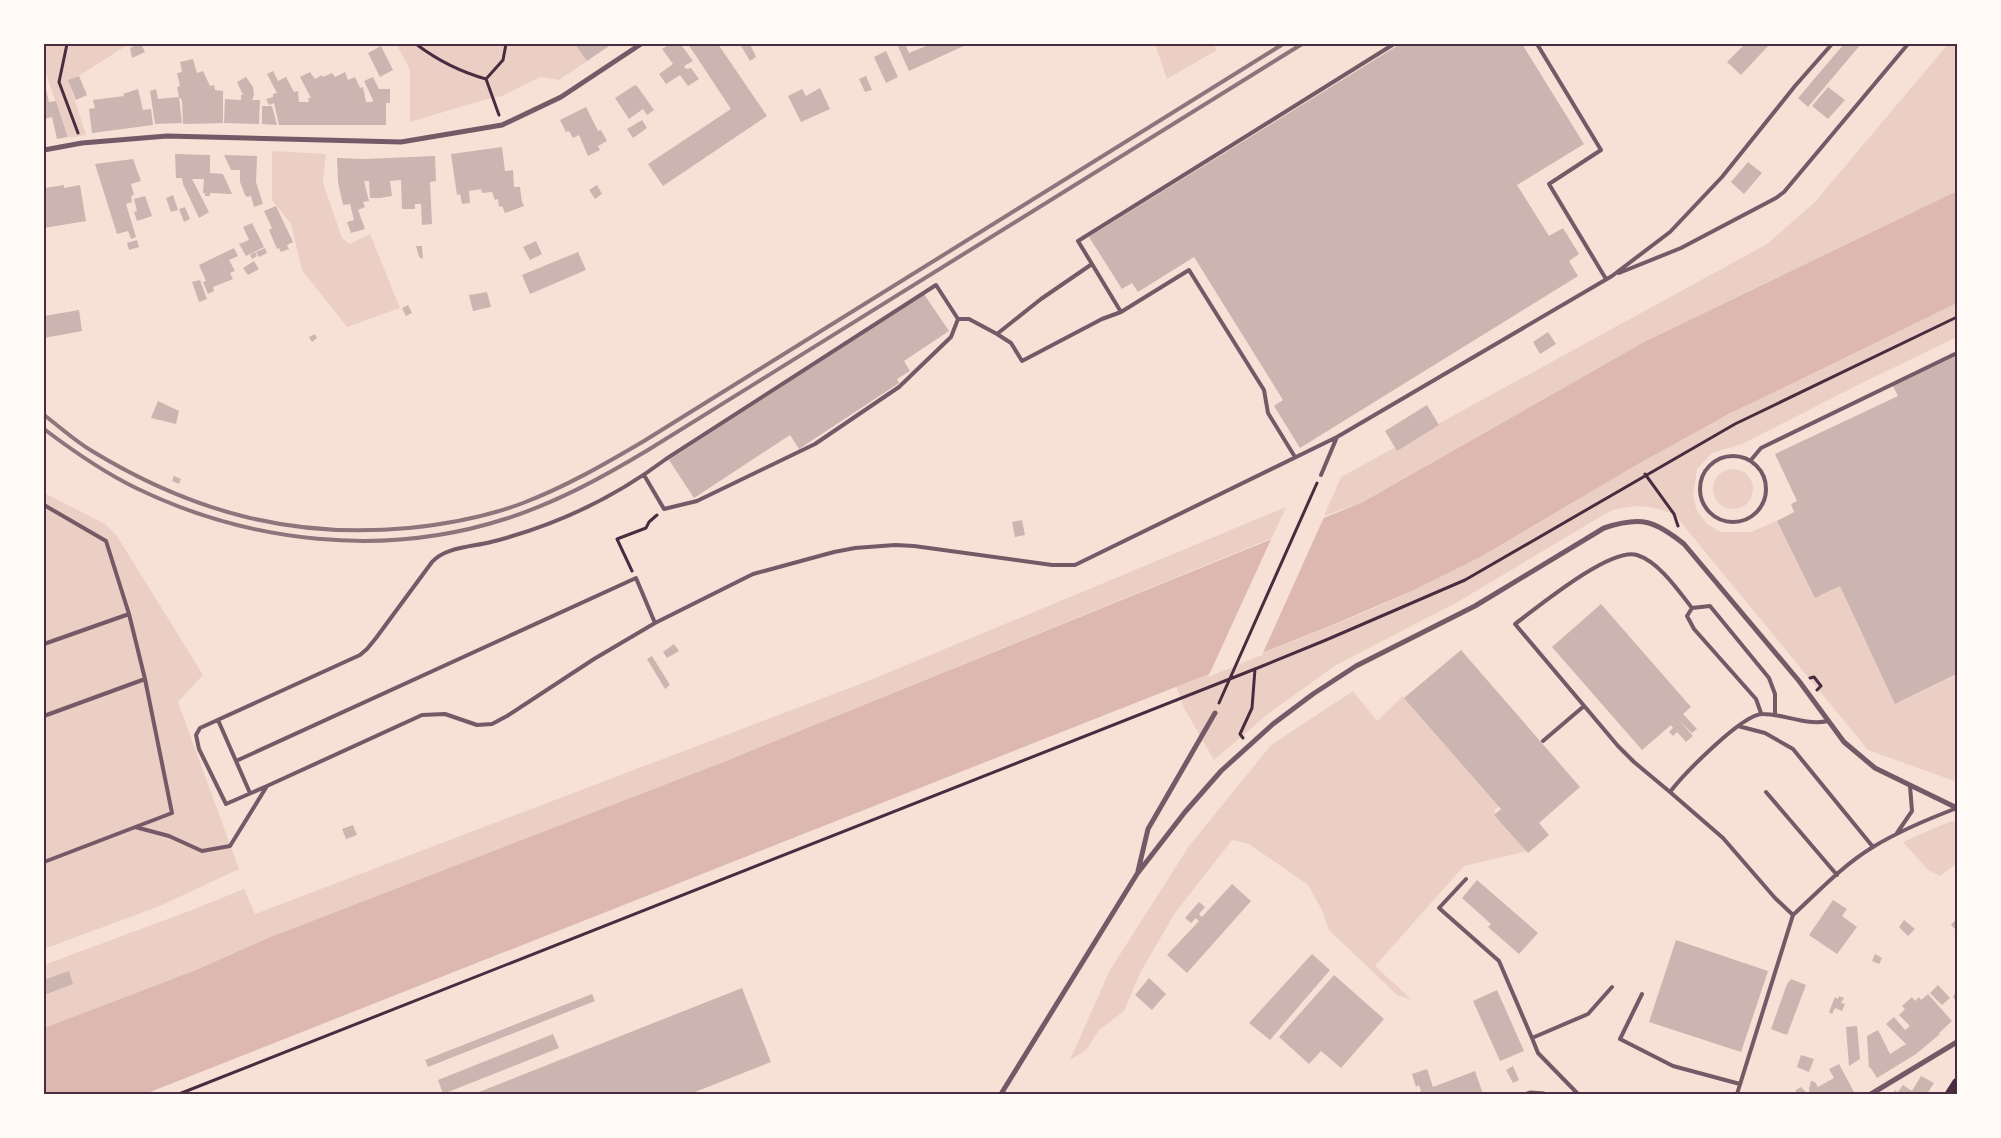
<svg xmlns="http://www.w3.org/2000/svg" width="2001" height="1138" viewBox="0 0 2001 1138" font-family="'Exo 2',sans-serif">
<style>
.green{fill:#ebcfc5}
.water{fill:#dcb8b0}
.pier{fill:#f7e1d7}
.building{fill:#ccb4b1}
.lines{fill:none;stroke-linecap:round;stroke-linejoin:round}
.path{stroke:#4a2c40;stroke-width:3}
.service{stroke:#755966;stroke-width:4}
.minor{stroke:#755966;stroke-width:5}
.secondary{stroke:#4a2c40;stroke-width:10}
.rail{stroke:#8f747c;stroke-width:4}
.neatline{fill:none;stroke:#4a2c40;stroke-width:2}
</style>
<rect width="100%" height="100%" fill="#f7e1d7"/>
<path class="green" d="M44,44H129L69,82L86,135L69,138L44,69Z
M396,44H576L587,61L559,80L540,77L502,96L487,99L410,122V70Z
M1155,44H1213L1217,50L1167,79Z
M1948,44H1957V191L1644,342L1363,502L1324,516L1341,477L1767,244L1815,202Z
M272,151L326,154L323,183L342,238L350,244L370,234L400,308L347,327L302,270L291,224L272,200Z
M1957,303V337L1864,382L1742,444L1712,453L1697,469L1693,496L1697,511L1707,524L1721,532H1751L1783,518L1820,596L1844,584L1900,702L1957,675V782L1868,750L1674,514C1647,505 1640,504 1612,510L1454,604L1336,665L1268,714L1214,760L1184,708L1176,686C1256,655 1338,626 1416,589C1495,551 1567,502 1644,460C1746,403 1852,354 1957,303Z
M1713 489a20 20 0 1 1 40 0a20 20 0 1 1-40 0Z
M44,493L105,524L117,536L203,675L178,702L239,869L160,906L44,949Z
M1286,507L1272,538L726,761L268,938L196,970L44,1028V965L192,910L244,889L255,914L868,681Z
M1353,691L1377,721L1403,696L1499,806L1494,811L1528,851L1464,866L1375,966L1412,1000L1397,995L1329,930L1322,910L1308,885L1249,844L1232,840L1175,913L1141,971L1124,1011L1099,1030L1086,1050L1070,1060L1110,970L1189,846L1271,745Z
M1951,821L1957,822V863L1940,876L1928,870L1903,842Z"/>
<path class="water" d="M1957,191V303L1729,414L1643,461L1480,557L1414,590L1330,626L145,1094H44V1028L196,970L268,938L726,761L1363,502L1644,342Z"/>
<path class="pier" d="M1325,515L1262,655L1208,677L1273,535Z"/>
<path class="building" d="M139,44H141L145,52L132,58L130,48Z
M575,44H612L587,61Z
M670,44H686L682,46L693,61L684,66L686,69L691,68L699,79L688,86L680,75L666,84L659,74L673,64L662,49Z
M688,44H718L767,116L663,186L648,164L731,109Z
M740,44H750L756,57L750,61Z
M897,44H905L909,53L926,46L925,44H965L966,45L909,71Z
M1400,44H1522L1584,144L1517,185L1549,236L1563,228L1579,254L1569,261L1578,276L1300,448L1274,406L1283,400L1194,257L1138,292L1132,283L1122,289L1089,237Z
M1745,44H1770L1741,75L1727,62Z
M1844,44H1861L1808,107L1798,98Z
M381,46L393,70L380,77L368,53Z
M886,51L898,77L886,83L874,57Z
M193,59L197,73L203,71L210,86L214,85L215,90L223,91V123L183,124L182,100L179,97L182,123L155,124L150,91L156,89L158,99L179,97L177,87L180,86L177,73L182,72L180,62Z
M273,71L278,81L286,77L294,92L298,91L299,102H309L308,98H311L300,77L310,72L315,79L322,75L323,77L332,73L335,77L345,72L348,80L355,77L360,88L363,87L366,102H372L373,100L364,81L373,77L379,89H390V103H386V125H279L274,103L269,105L266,99L273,97V94L277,93L267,74Z
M79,76L87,95L76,100L68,80Z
M866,76L872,90L865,92L859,79Z
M246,77L253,87L254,95L252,100H260L259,124L224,123L225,99L241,100V95H243L237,82Z
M635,85L637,86L654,110L647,115L643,109L629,119L615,98Z
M1828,87L1845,100L1828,119L1812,106Z
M820,88L830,109L801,122L788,96L802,89L806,96Z
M44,89H46L49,102L56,101L68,137L57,139L52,117L44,119Z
M138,89L143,110L151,109L153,125L92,133L89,109L95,108L93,100L124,96L123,94Z
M262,106H272L277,125L262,124Z
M586,107L598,131L601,130L607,141L598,146L600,150L588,156L579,135L573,138L569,131L566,132L560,120Z
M642,120L647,128L633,138L627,129Z
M502,147L505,171L513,170L514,187H520L522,202L524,206L505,213L502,206L499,207L498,199L495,200L492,192L482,193L481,189L469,191L470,203L462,204L460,194L457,195L451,154Z
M175,154L210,155V173L223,174L232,194L210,193V196H205V193H203L204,179H192L209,212L199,218L183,184L182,178H176Z
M224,155L257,156L256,182L263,204L254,207L251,196L247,197L245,195L240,182V170H231Z
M435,156L436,181L430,182L432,224L422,225L421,204H415V209H402L401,180L390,181L392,196L380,198H370L369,181H364L369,201L363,202L365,207L358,210L365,229L351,233L347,222L354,220L350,204L343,205L338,182L337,158L364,159Z
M133,159L141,181L131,184L134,195L131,196L132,202L126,204L136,237L131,239L128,231L117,234L95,164Z
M1748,162L1762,173L1744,194L1731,182Z
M64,185V188L80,185L86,221L44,228L45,188Z
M597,185L602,194L595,199L589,190Z
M173,195L178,210L171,212L166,198Z
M145,196L152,216L137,221L134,212L137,211L134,199Z
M276,206L293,242L287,245L289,249L281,252L279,248L277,249L269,230L272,228L264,211Z
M185,207L190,219L184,222L179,209Z
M252,223L264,247L246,256L239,244L249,240L243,227Z
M137,240L139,247L129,250L127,243Z
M536,241L542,254L530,260L523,247Z
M416,246H422L423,259L419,257Z
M234,248L238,256L229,260L235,271L230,273L233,279L213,287L214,291L208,294L203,282L206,281L199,265Z
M265,248L267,253L259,257L256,252Z
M255,252L257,256L252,259L250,255Z
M578,252L586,270L530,294L522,275Z
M254,261L259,269L248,275L243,268Z
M200,280L207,299L199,302L192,282Z
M487,292L491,307L473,311L469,295Z
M924,294L949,331L904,361L910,371L897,379L899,383L799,449L790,435L694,498L669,460Z
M408,305L412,313L406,316L402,308Z
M79,310L82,331L44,338V316Z
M1548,332L1556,344L1540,354L1533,342Z
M315,334L317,338L312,342L309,337Z
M1957,355V674L1895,704L1840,586L1815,598L1777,521L1794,512L1791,504L1797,501L1775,454L1898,396L1893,386Z
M158,401L179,411L176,424L151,418Z
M1427,405L1439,425L1397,451L1385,431Z
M174,476L181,479L179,484L172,481Z
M1022,520L1025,535L1015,537L1012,522Z
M1601,604L1691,707L1683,714L1697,729L1692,733L1678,719L1693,736L1686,742L1677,732L1673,736L1669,732L1673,728L1671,725L1642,750L1552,647Z
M674,644L679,651L667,658L663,652Z
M1461,650L1580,787L1539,823L1549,835L1528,853L1494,815L1501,809L1404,698Z
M652,656L670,685L665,689L647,659Z
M353,825L357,835L346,839L342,829Z
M1477,880L1538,933L1519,954L1488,927L1491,924L1462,898Z
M1232,884L1251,901L1187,973L1167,955L1199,921L1196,918L1191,923L1185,918L1199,902L1205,907L1199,914L1202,917Z
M1833,900L1847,909L1842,916L1857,927L1837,954L1809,935Z
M1904,920L1915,929L1908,936L1899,927Z
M1954,921L1957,923L1956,930L1951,925Z
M1676,940L1768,971L1741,1052L1649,1022Z
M1312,954L1330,970L1270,1040L1249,1023Z
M1875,954L1882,958L1879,964L1872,961Z
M69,971L73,984L44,995V980Z
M1334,975L1384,1019L1341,1068L1321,1051L1309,1064L1279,1037Z
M1149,978L1166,994L1152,1010L1135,995Z
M1791,979L1806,985L1787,1035L1771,1029L1787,984Z
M1938,985L1950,998L1942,1005L1930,993Z
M742,988L771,1062L690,1094H474Z
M1497,990L1524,1051L1500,1061L1473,1001Z
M1957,990V1002L1953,997Z
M592,994L595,1001L428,1067L425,1060Z
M1928,994L1952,1021L1939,1033L1940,1034L1916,1054L1877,1078L1870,1067L1869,1068L1867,1036L1878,1030L1890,1054L1906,1044L1886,1024L1894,1017L1905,1030L1910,1026L1899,1015L1905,1009L1902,1006L1912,997L1915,1001L1919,997L1921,1000Z
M1839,996L1844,998L1841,1003L1845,1004L1842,1011L1835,1008L1832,1014L1829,1012L1835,997L1838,999Z
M1857,1026L1860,1059L1849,1066L1846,1027Z
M553,1034L559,1048L443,1094L438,1080Z
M1801,1055L1814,1059L1809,1072L1797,1067Z
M1839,1064L1854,1092L1849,1094H1795L1796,1090L1801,1087L1807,1093L1810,1091L1809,1089L1811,1081L1815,1082L1818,1087L1834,1078L1829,1069Z
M1513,1066L1519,1080L1513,1083L1506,1070Z
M1427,1069L1433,1087L1475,1071L1483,1094H1419L1418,1093L1421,1091L1419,1085L1416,1087L1412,1074Z
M1921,1076L1934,1083L1927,1094L1892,1093L1896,1090L1897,1093L1903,1085L1912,1091Z"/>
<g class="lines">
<path class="path" d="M67,44L59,82L78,133
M416,44C437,60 461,72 486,79L499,115
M486,79L503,60L506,44
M1645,474L1674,514L1678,526
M632,571L617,539L646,528L649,522L657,515
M1810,678L1814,677L1821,686L1817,690
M1219,703L1317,483
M1243,738L1240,734L1252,708L1255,669
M179,1094L1255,669L1326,640L1465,580L1735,424L1957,317"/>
<path class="service" d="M1537,44L1601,150L1549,184L1606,279
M1092,264L1078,241L1394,44
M1619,273L1681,248L1776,198L1784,192L1908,44
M997,334L1011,343L1022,361L1102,319L1121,312
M1700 489a33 33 0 1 1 66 0a33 33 0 1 1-66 0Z
M1751,460L1761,448L1957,353
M644,475L664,509L697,501L815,444L899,387L951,337L958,319
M1321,475L1337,437L1612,276L1670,232L1722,177L1795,86L1832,44
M44,505L106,541L129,614L44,644
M1692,608L1710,606L1769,678L1775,694V715
M1692,608L1687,616L1694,629L1756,699L1761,713
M44,716L145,679L129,614
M218,720L250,793
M1828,721C1806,726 1785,714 1763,714C1743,713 1683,775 1670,792L1723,838L1775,898L1793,915C1818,892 1843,865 1873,847C1899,831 1928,819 1957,808
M1738,726L1765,733L1793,749L1873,847
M1543,741L1584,706
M236,761L636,578L655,623
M267,786L226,804L199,749L196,735L200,728L360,655L367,649L376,638L432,562C445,547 472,547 491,542C554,526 614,498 666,459L936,285L958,319H969L997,334L1041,299L1092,264L1121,312L1189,270L1264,390L1268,413L1295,457
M1670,792L1634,762L1618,746L1515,624C1538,607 1610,547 1637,555C1659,562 1678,590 1692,608
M1766,792L1837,875
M135,827L169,836L202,851L230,846L267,786L422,715L445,714L477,725L492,724L507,716L594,659L655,623L753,574L834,552L855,548L895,545L914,546L1052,565H1075L1337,437
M1897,833L1912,811L1910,786
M44,862L172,813L145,679
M1466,879L1439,908L1499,961L1532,1038
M1642,994L1620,1039L1673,1066L1740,1084
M1578,1094L1538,1053L1532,1038L1588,1014L1612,987
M1737,1094L1793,915"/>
<path class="minor" d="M44,150L82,143L167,136L401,142L502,125L561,97L641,44
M1138,871L1148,829L1215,713
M1001,1094L1137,874L1185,812L1221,771L1273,724L1313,694L1356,666L1475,606L1604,528C1641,516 1654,520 1684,544L1799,681L1844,742L1875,768L1957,808
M1527,1094L1530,1093L1544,1094
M1871,1094L1957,1042"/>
<path class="secondary" d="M1950,1094L1957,1083"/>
<path class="rail" d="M44,415C60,427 75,441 92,451C192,512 292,539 409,528C448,524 486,517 523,503C565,487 605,464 644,441L1283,44
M44,429C73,451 103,472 136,488C249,543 384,558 505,519C556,503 603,477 648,450L1302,44"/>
</g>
<rect width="2001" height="1138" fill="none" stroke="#fffaf5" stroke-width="90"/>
<rect x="45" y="45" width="1911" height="1048" class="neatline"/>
</svg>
